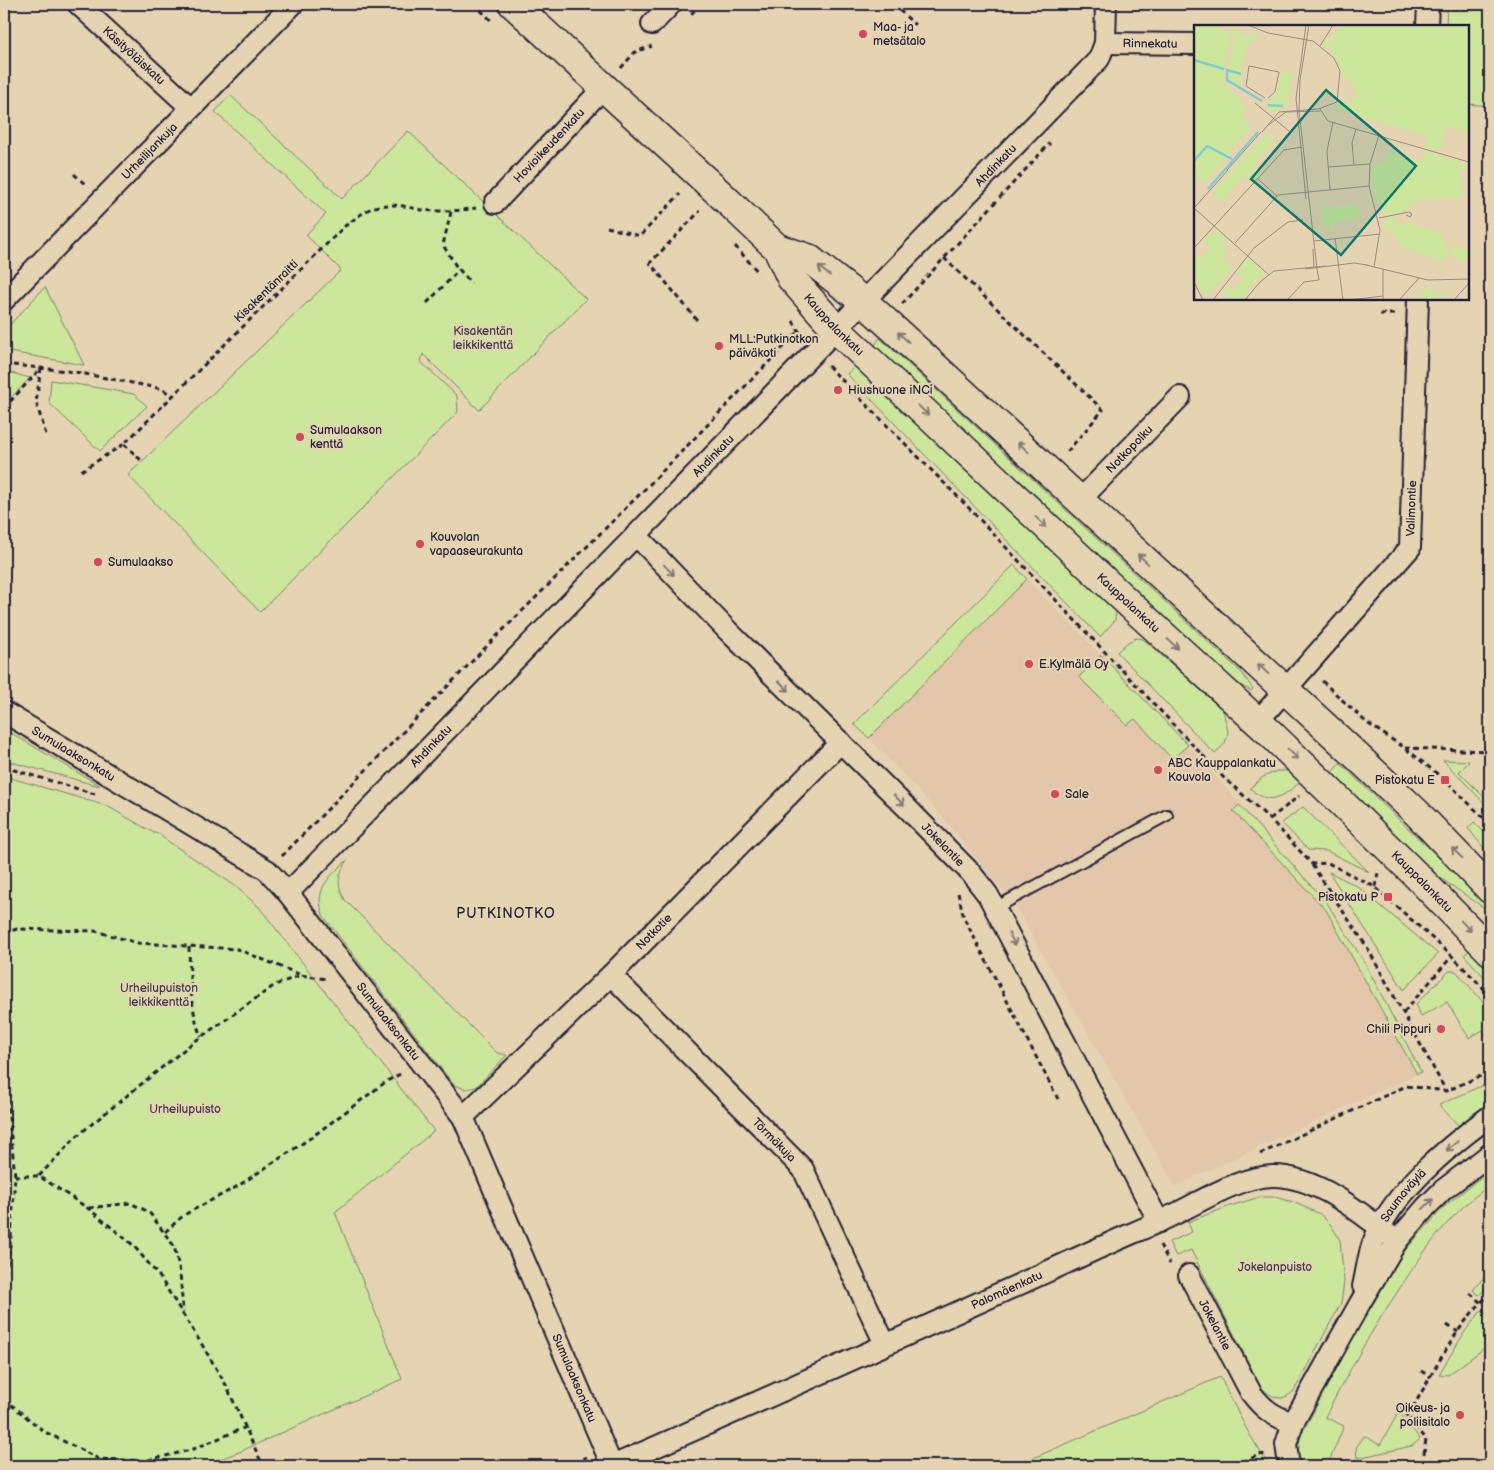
<svg xmlns="http://www.w3.org/2000/svg" width="1494" height="1470" viewBox="0 0 1494 1470" font-family="'Balsamiq Sans',sans-serif">
<style>
.built{fill:#e4c6aa}
.green{fill:#cce69c;stroke:#77846c}
.lines{fill:none;stroke-linecap:round;stroke-linejoin:round}
.service-casing{stroke:#22223b;stroke-width:14}
.minor-casing{stroke:#22223b;stroke-width:24}
.secondary-casing{stroke:#22223b;stroke-width:31}
.path{stroke:#22223b;stroke-width:3;stroke-dasharray:5 4;stroke-linecap:butt}
.service{stroke:#e6d3b1;stroke-width:10}
.minor{stroke:#e6d3b1;stroke-width:20}
.secondary{stroke:#e6d3b1;stroke-width:28}
.oneway{stroke:#847a76}
.poi-dot{fill:#d1495b;stroke:#e6d3b1;stroke-width:2}
.labels{text-anchor:middle;stroke-width:4.5;stroke-linejoin:round;paint-order:stroke}
.poi-label{font-size:12px;fill:#22223b;stroke:#e6d3b1;text-anchor:start}
.street-label{font-size:12px;fill:#22223b;stroke:#e6d3b1}
.park-label{font-size:12px;fill:#3c3f4a;stroke:#e6d3b1}
.neighbourhood-label{font-size:14px;letter-spacing:1px;fill:#22223b;stroke:#e6d3b1}
.inset-river{fill:none;stroke:#7ccdd4;stroke-width:2.5}
.inset-road{fill:none;stroke:#988c82;stroke-width:1}
.view{fill:#0f766e;fill-opacity:0.15;stroke:#0f766e;stroke-width:2.5}
.inset-edge{fill:none;stroke:#22223b;stroke-width:2.5}
</style>
<rect width="100%" height="100%" fill="#e6d3b1"/>
<filter id="ink" filterUnits="userSpaceOnUse"><feTurbulence type="fractalNoise" baseFrequency=".02" numOctaves="2"/><feDisplacementMap in="SourceGraphic" scale="10" xChannelSelector="R" yChannelSelector="G"/><feConvolveMatrix kernelMatrix="1 2 1 2 8 2 1 2 1" color-interpolation-filters="sRGB"/></filter>
<g filter="url(#ink)">
<path class="built" d="M1027,579L1188,745L1327,903L1417,1074L1175,1186L1016,907L943,817L869,738Z"/>
<path class="green" d="M1447,4H1490V106L1468,104V26H1446Z
M230,95L342,199L408,131L586,299L479,410L423,354L421,362L457,396L458,412L260,612L128,475L341,270L306,235L326,214L215,112Z
M45,287L84,365L4,351V331Z
M880,338L1242,673L1253,689L1251,691L1234,681L874,346Z
M855,366L1109,603L1116,611L1115,620L1100,637L847,374Z
M4,371L30,378L4,405Z
M51,380L134,394L147,406L100,451L49,403Z
M1014,565L1027,579L869,738L854,724Z
M1136,638L1143,639L1223,710L1228,732L1227,737L1225,743L1215,754L1117,652L1128,642Z
M1101,655L1188,745L1172,759L1135,719L1127,725L1079,677Z
M4,729L99,785V786L4,760Z
M1443,760L1468,761L1469,762L1459,772L1490,803V809Z
M1340,763L1490,907V912L1442,879L1331,774Z
M1277,771H1288L1300,782C1283,797 1269,807 1250,788L1263,777Z
M4,776L107,806L154,833L160,834L163,838L234,885L259,907L434,1131L335,1212L402,1379L239,1452L201,1466H4Z
M1239,805L1327,903L1366,965L1421,1072L1417,1074L1326,910L1233,811Z
M1303,807L1369,872L1327,851L1308,850L1282,823Z
M1474,822L1490,838V856L1468,828Z
M347,860C338,876 336,883 345,900L497,1053L507,1055L476,1087L466,1089L454,1085L324,917C313,890 328,878 347,860Z
M1329,872L1357,886L1438,954L1404,990Z
M1470,950L1490,971V983L1464,955Z
M1449,971H1456L1490,1010V1042L1483,1030L1469,1038L1447,1002L1421,1016L1416,1004Z
M1490,1082V1103L1461,1128L1439,1105Z
M1490,1170V1185C1451,1212 1425,1249 1400,1288C1372,1329 1348,1373 1325,1417L1344,1426L1329,1462L1325,1466H1304L1298,1457L1300,1437L1379,1289L1399,1257L1445,1206Z
M1260,1197H1275L1293,1202L1320,1214L1331,1225L1340,1240L1344,1282L1341,1303L1294,1391C1281,1403 1273,1398 1261,1387L1191,1250L1176,1256L1169,1242L1192,1232L1188,1222L1230,1206Z
M1490,1270V1285L1479,1295L1473,1290Z
M1482,1310L1490,1319V1344L1448,1375L1439,1374L1466,1330Z
M1220,1377L1247,1430L1269,1466H1015Z
M1399,1412L1420,1439L1412,1446L1357,1458L1356,1448L1364,1436L1380,1445Z"/>
<g class="lines">
<g class="service-casing">
<path id="service" d="M995,908L1167,815"/>
</g>
<g class="minor-casing">
<g id="minor">
<path id="s1" d="M78,4L191,108"/>
<path d="M652,24L671,4"/>
<path d="M1427,26L1428,4"/>
<path id="s2" d="M1105,43L1195,44"/>
<path id="s3" d="M495,203L604,87"/>
<path id="s4" d="M4,300L293,4"/>
<path id="s5" d="M1080,500L1180,397"/>
<path id="s6" d="M636,535L728,631L908,809L970,872L988,895L1159,1222"/>
<path id="s7" d="M4,712L267,870L288,893L463,1117L612,1466C778,1394 943,1319 1108,1244C1130,1234 1153,1225 1175,1214C1203,1200 1240,1177 1272,1176C1316,1175 1364,1215 1397,1241"/>
<path id="s8" d="M1258,721L1410,548L1418,299"/>
<path id="s9" d="M288,893L1099,59L1105,43L1106,4"/>
<path id="s10" d="M611,975L803,1169L885,1344"/>
<path id="s11" d="M463,1117L611,975L841,742"/>
<path id="s12" d="M1189,1275L1251,1393C1264,1410 1273,1416 1293,1423"/>
<path id="s13" d="M1363,1286C1367,1271 1368,1252 1375,1238C1395,1190 1449,1146 1490,1116"/>
<path d="M1289,1466L1286,1444L1293,1423L1360,1303L1397,1241L1426,1207L1443,1190L1490,1154"/>
</g>
</g>
<g class="secondary-casing">
<g id="secondary">
<path id="s14" d="M513,4L718,192L777,248L791,278L836,329L1139,613L1270,733L1416,875L1490,951"/>
<path d="M777,248L808,258L863,301L919,352L1345,745L1417,813L1490,889"/>
</g>
</g>
<path class="path" d="M474,4L492,21
M893,4L915,25
M1453,8H1477L1490,9
M691,14L701,4
M621,68L635,52L652,46
M74,174L87,186
M451,212L443,245L456,266L471,283
M607,227L640,236L680,194
M735,246L759,273
M944,258L1103,410L1066,453
M427,303L459,270
M902,304L1050,143
M1380,314H1397
M697,320L650,263L700,211
M793,321L801,335
M4,364L75,372L163,389L172,397
M828,366L967,506L1223,777L1270,819L1312,864L1328,863L1375,887L1452,956L1490,995
M41,368L36,402L47,438
M4,408L41,368
M124,444L142,461
M81,471L124,444L345,226C355,219 367,208 379,206C394,203 407,207 422,210C440,212 458,211 476,208
M1322,681L1367,723L1405,748L1445,780L1490,824
M1405,748L1490,751
M4,767L95,794
M1270,819L1299,796
M282,856L486,647L649,485L799,331
M1312,865L1367,947L1446,1091
M1375,887L1378,873
M958,893L964,918L1058,1099
M4,933L17,929L95,931L138,943L237,949L301,975
M189,947C190,977 190,1008 201,1037
M1404,1012L1452,956
M4,1081L7,1098L15,1176L11,1238L4,1285
M1260,1154L1406,1086L1446,1091L1490,1072
M15,1176H39L89,1209L133,1245L159,1276L201,1343L226,1385L263,1466
M39,1176L77,1136L191,1044L275,985L301,975L326,979
M89,1208L130,1203L149,1212L174,1246L180,1272L183,1312
M1487,1221L1490,1225
M165,1232L184,1215L238,1186L309,1139L387,1081L402,1073
M1160,1245L1170,1264
M1470,1293L1481,1303
M1447,1325L1458,1332
M1421,1371L1431,1377
M4,1399L45,1432L99,1459L144,1461L191,1450L246,1427
M1401,1407L1408,1416
M1424,1454L1426,1439L1408,1416C1431,1377 1456,1324 1490,1294
M567,1466L587,1457
M1235,1466L1258,1455L1266,1454"/>
<use href="#service" class="service"/>
<use href="#minor" class="minor"/>
<use href="#secondary" class="secondary"/>
</g>
<defs><path id="oneway-shaft" d="M-6 0H5M1.5-3L5.5 0L1.5 3" fill="none" stroke-width="1.6" stroke-linecap="round" stroke-linejoin="round" transform="scale(1.25)"/></defs>
<g class="oneway">
<use href="#oneway-shaft" transform="translate(824 271) rotate(-142)"/>
<use href="#oneway-shaft" transform="translate(903 337) rotate(-138)"/>
<use href="#oneway-shaft" transform="translate(923 410) rotate(43)"/>
<use href="#oneway-shaft" transform="translate(1023 447) rotate(-137)"/>
<use href="#oneway-shaft" transform="translate(1041 522) rotate(43)"/>
<use href="#oneway-shaft" transform="translate(1143 559) rotate(-137)"/>
<use href="#oneway-shaft" transform="translate(669 570) rotate(46)"/>
<use href="#oneway-shaft" transform="translate(1173 644) rotate(42)"/>
<use href="#oneway-shaft" transform="translate(1263 669) rotate(-137)"/>
<use href="#oneway-shaft" transform="translate(784 686) rotate(45)"/>
<use href="#oneway-shaft" transform="translate(1293 754) rotate(44)"/>
<use href="#oneway-shaft" transform="translate(899 800) rotate(45)"/>
<use href="#oneway-shaft" transform="translate(1457 853) rotate(-135)"/>
<use href="#oneway-shaft" transform="translate(1466 926) rotate(46)"/>
<use href="#oneway-shaft" transform="translate(1012 939) rotate(62)"/>
<use href="#oneway-shaft" transform="translate(1452 1146) rotate(140)"/>
<use href="#oneway-shaft" transform="translate(1428 1204) rotate(-45)"/>
</g>
</g>
<g class="poi-dot">
<circle cx="863" cy="34" r="5"/>
<circle cx="719" cy="346" r="5"/>
<circle cx="838" cy="390" r="5"/>
<circle cx="300" cy="437" r="5"/>
<circle cx="420" cy="544" r="5"/>
<circle cx="98" cy="562" r="5"/>
<circle cx="1029" cy="664" r="5"/>
<circle cx="1158" cy="770" r="5"/>
<rect x="1440" y="775" width="10" height="10" rx="2.5"/>
<circle cx="1055" cy="794" r="5"/>
<rect x="1383" y="892" width="10" height="10" rx="2.5"/>
<circle cx="1441" cy="1029" r="5"/>
<circle cx="1460" cy="1415" r="5"/>
</g>
<g class="labels">
<g class="poi-label">
<text x="873" y="31">Maa- ja<tspan x="873" dy="14">metsätalo</tspan></text>
<text x="729" y="343">MLL:Putkinotkon<tspan x="729" dy="14">päiväkoti</tspan></text>
<text x="848" y="394">Hiushuone iNCi</text>
<text x="310" y="434">Sumulaakson<tspan x="310" dy="14">kenttä</tspan></text>
<text x="430" y="541">Kouvolan<tspan x="430" dy="14">vapaaseurakunta</tspan></text>
<text x="108" y="566">Sumulaakso</text>
<text x="1039" y="668">E.Kylmälä Oy</text>
<text x="1168" y="767">ABC Kauppalankatu<tspan x="1168" dy="14">Kouvola</tspan></text>
<text x="1435" y="784" text-anchor="end">Pistokatu E</text>
<text x="1065" y="798">Sale</text>
<text x="1378" y="901" text-anchor="end">Pistokatu P</text>
<text x="1431" y="1033" text-anchor="end">Chili Pippuri</text>
<text x="1450" y="1412" text-anchor="end">Oikeus- ja<tspan x="1450" dy="14">poliisitalo</tspan></text>
</g>
<g class="street-label">
<text dy="4" stroke="none"><textPath href="#s2" startOffset="45">Rinnekatu</textPath></text>
<text dy="4" stroke="none"><textPath href="#s1" startOffset="76">Käsityöläiskatu</textPath></text>
<text dy="4" stroke="none"><textPath href="#s3" startOffset="79">Hovioikeudenkatu</textPath></text>
<text dy="4" stroke="none"><textPath href="#s4" startOffset="208">Urheilijankuja</textPath></text>
<text dy="4" stroke="none"><textPath href="#s9" startOffset="1015">Ahdinkatu</textPath></text>
<text transform="translate(266 291) rotate(-44)" y="4">Kisakentänraitti</text>
<text dy="4" stroke="none"><textPath href="#s14" startOffset="456">Kauppalankatu</textPath></text>
<text dy="4" stroke="none"><textPath href="#s5" startOffset="71">Notkopolku</textPath></text>
<text dy="4" stroke="none"><textPath href="#s9" startOffset="610">Ahdinkatu</textPath></text>
<text dy="4" stroke="none"><textPath href="#s8" startOffset="270">Valimontie</textPath></text>
<text dy="4" stroke="none"><textPath href="#s14" startOffset="861">Kauppalankatu</textPath></text>
<text dy="4" stroke="none"><textPath href="#s9" startOffset="205">Ahdinkatu</textPath></text>
<text dy="4" stroke="none"><textPath href="#s7" startOffset="81">Sumulaaksonkatu</textPath></text>
<text dy="4" stroke="none"><textPath href="#s6" startOffset="436">Jokelantie</textPath></text>
<text dy="4" stroke="none"><textPath href="#s14" startOffset="1266">Kauppalankatu</textPath></text>
<text dy="4" stroke="none"><textPath href="#s11" startOffset="266">Notkotie</textPath></text>
<text dy="4" stroke="none"><textPath href="#s7" startOffset="501">Sumulaaksonkatu</textPath></text>
<text dy="4" stroke="none"><textPath href="#s10" startOffset="232">Törmäkuja</textPath></text>
<text dy="4" stroke="none"><textPath href="#s13" startOffset="101">Saumaväylä</textPath></text>
<text dy="4" stroke="none"><textPath href="#s7" startOffset="1434">Palomäenkatu</textPath></text>
<text dy="4" stroke="none"><textPath href="#s12" startOffset="56">Jokelantie</textPath></text>
<text dy="4" stroke="none"><textPath href="#s7" startOffset="906">Sumulaaksonkatu</textPath></text>
</g>
<g class="park-label">
<text x="483" y="335">Kisakentän<tspan x="483" dy="14">leikkikenttä</tspan></text>
<text x="159" y="992">Urheilupuiston<tspan x="159" dy="14">leikkikenttä</tspan></text>
<text x="185" y="1113">Urheilupuisto</text>
<text x="1275" y="1271">Jokelanpuisto</text>
</g>
<g class="neighbourhood-label">
<text x="506" y="918">PUTKINOTKO</text>
</g>
</g>
<g transform="translate(1194 25)">
<rect width="275" height="275" fill="#e6d3b1"/>
<path d="M0,0H18L36,9L28,55L52,83L47,92L57,102L11,158L0,151ZM34,0L51,12L60,7L67,10L53,19L44,66L32,54L40,13ZM150,0H275V107L253,102L246,126L231,122L234,111L144,85L145,75L158,78L163,69L156,54H148V44L139,31L141,28L129,22L134,11L143,2L134,14V19L137,22L136,14ZM87,47L99,49L93,76L96,79L77,88L71,81L82,70ZM72,108L81,116L63,136L60,145L65,150L59,158L52,152L45,156L27,177L18,169ZM193,126L227,137L231,126L275,140L266,148L268,173H230L219,178L208,188L191,190L178,162V139H189ZM163,180L164,194L141,196L138,212L137,200L129,201L127,182ZM206,192L197,206L190,205L192,194ZM214,197L247,208L254,226L250,234L241,237L240,233L208,222L198,206L203,200ZM20,205L32,214L27,220L33,225L27,232L38,243L12,273L0,250V233L10,231L17,223L10,216ZM258,219L275,226L270,238L263,235V230L256,233ZM53,232L70,247L46,275H31L35,269L30,264L34,260L39,265L49,254L43,248ZM231,263L243,268L254,267L260,271L244,270L240,275H224Z" fill="#cce69c"/>
<path class="inset-river" d="M0,35L30,44M47,49L33,45V55L68,76M74,80L89,81M0,136L13,121L38,134M14,164L64,107"/>
<path class="inset-road" d="M54,0L74,8L119,16L140,33L146,46L143,77L124,84L85,87L68,107M112,0L102,73L112,174M115,0L106,55L105,86L123,244M126,21L139,0M71,73L52,61L55,41L85,47L81,67L74,73M61,78L95,106M126,84L134,96L275,137M73,101L92,87L126,86M160,140L158,118L162,104M134,142L176,139M33,145L67,107M64,154L83,171M136,165L133,126L139,97M0,183L75,250M0,183L34,145M185,193L215,187L218,189L216,192L212,190M141,213L149,275M120,216L186,209M41,218L84,170L175,161M0,223L90,125L108,122M119,224L120,242M172,240L234,255L275,254M180,242L186,205L175,161L176,139L185,110M111,244L160,238L173,240M189,244V275M0,257L9,275M19,275L60,223L94,197L109,195M51,275L66,257L80,246L131,241M93,275L110,257L125,255L123,244M155,275L189,271M205,275L225,253M260,275L275,258"/>
<path class="view" d="M132,65L222,141L147,230L57,154Z"/>
<rect width="275" height="275" class="inset-edge"/>
</g>
<rect width="1494" height="1470" fill="none" stroke="#e6d3b1" stroke-width="20"/>
<rect x="10" y="10" width="1474" height="1450" fill="none" stroke="#22223b" stroke-width="2" filter="url(#ink)"/>
</svg>
